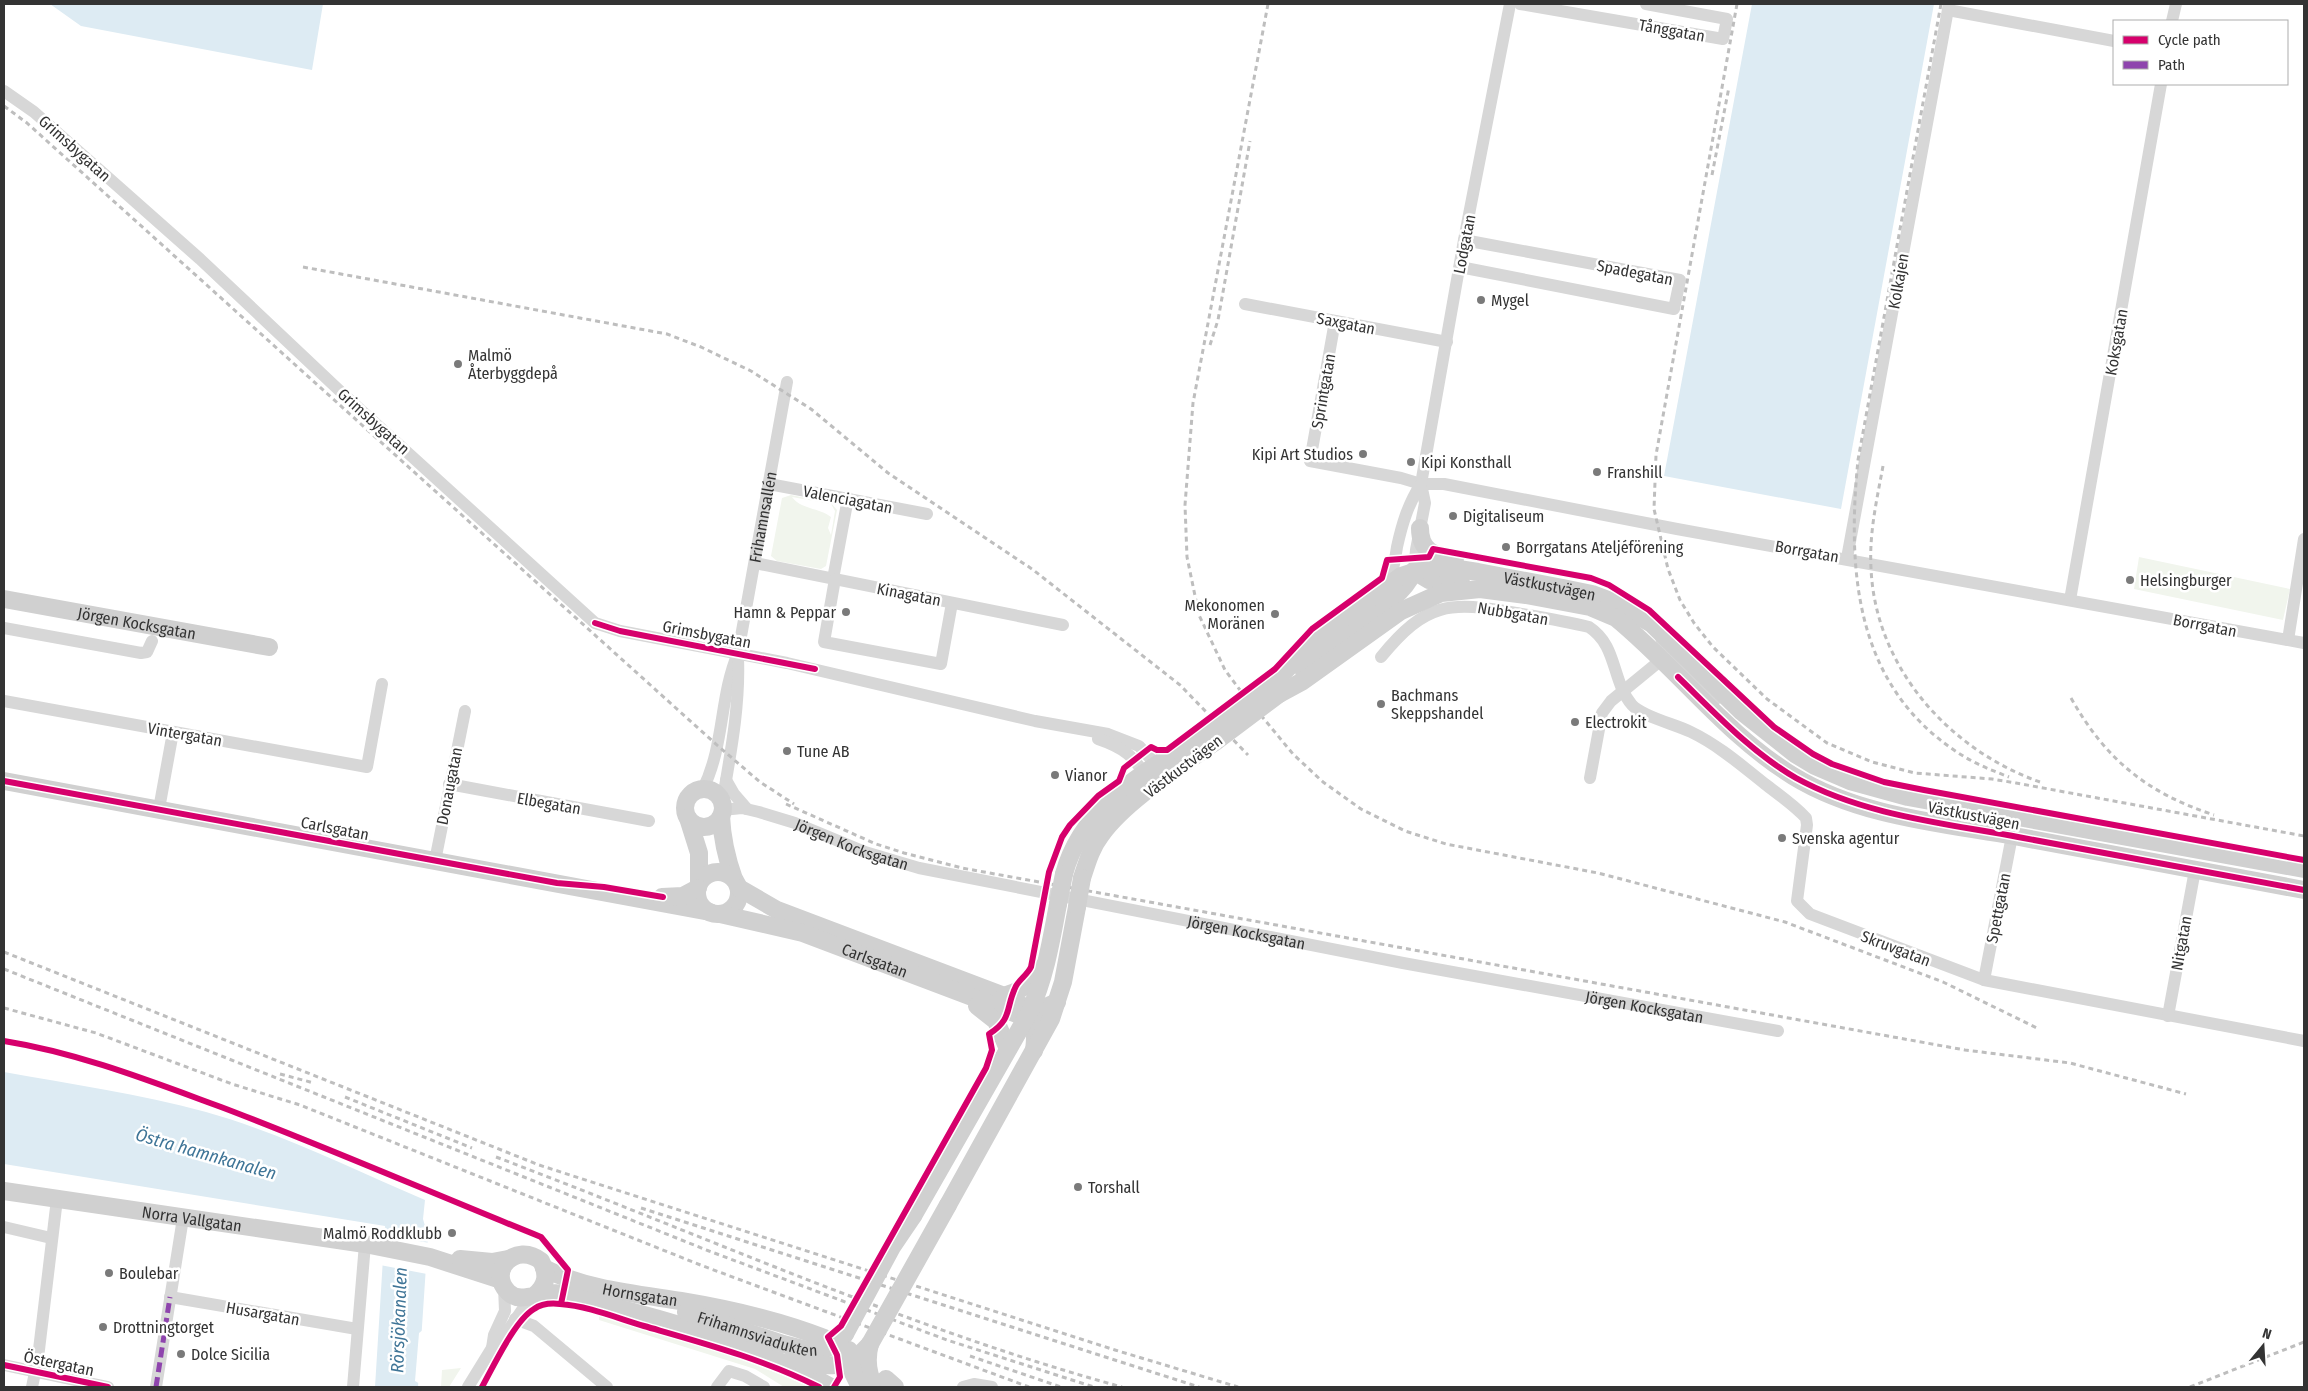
<svg xmlns="http://www.w3.org/2000/svg" width="2308" height="1391" viewBox="0 0 2308 1391" font-family="'Fira Sans Condensed',sans-serif">
<style>
.green{fill:#f1f5ed;fill-rule:evenodd}
.water{fill:#ddebf3}
.pier{fill:#fff}
.lines{fill:none;stroke-linecap:round;stroke-linejoin:round}
.street{stroke:#d7d7d7;stroke-width:12}
.secondary{stroke:#d0d0d0;stroke-width:18}
.rail{stroke:#bebebe;stroke-width:3;stroke-dasharray:5 4;stroke-linecap:butt}
.secondary-bridge{stroke:#d0d0d0;stroke-width:18}
.quiet{stroke:#8e44ad;stroke-width:5;stroke-dasharray:10 5;stroke-linecap:butt}
.cycleway-casing{stroke:#fff;stroke-width:9}
.cycleway{stroke:#d6006c;stroke-width:6}
.poi-dot{fill:#7a7a7a;stroke:#fff;stroke-width:2}
.labels{text-anchor:middle;stroke-width:5;stroke-linejoin:round;paint-order:stroke}
.street-label{font-size:16px;fill:#333;stroke:#fff}
.poi-label{font-size:16px;fill:#333;stroke:#fff;text-anchor:start}
.water-label{font-size:18px;font-style:italic;fill:#3f7597;stroke:#fff}
</style>
<rect width="100%" height="100%" fill="#fff"/>
<path class="green" d="M791,495L831,503L837,510L826,566L821,569L777,561L771,556L782,498ZM792,497L831,504L835,511L831,535L828,528L831,517C820,508 800,509 792,497Z
M2139,557L2290,589L2283,620L2134,589Z
M599,1315C670,1337 742,1355 809,1387H784L755,1369L599,1320Z
M461,1368L449,1387H441L442,1370Z"/>
<path class="water" d="M50,4H323L312,70L81,26Z
M1752,4H1934L1841,509L1664,476Z
M4,1072C71,1084 139,1094 206,1112C281,1133 353,1169 425,1200L423,1219L428,1236L418,1387H375L385,1226L4,1164Z"/>
<path class="pier" d="M382,1235L430,1243L427,1274L380,1265Z
M424,1329L423,1354L420,1384L415,1381L419,1333Z"/>
<g class="lines">
<g class="street">
<path d="M1520,4L1723,39L1727,19L1646,4"/>
<path d="M1948,10L2114,41"/>
<path d="M2172,21L2176,4"/>
<path d="M4,91L34,112L200,259L341,392L595,623L620,631L787,663L1035,721L1108,734L1139,746L1162,771"/>
<path d="M1460,267L1674,309L1680,280L1464,240"/>
<path d="M1245,304L1447,342"/>
<path d="M1335,321L1310,461L1401,478L1421,484H1444L1677,529L2304,643"/>
<path d="M769,484L927,514"/>
<path d="M1847,558L1949,4"/>
<path d="M755,563L1063,625"/>
<path d="M1414,571L1416,550L1425,503L1421,484L1464,240L1510,4"/>
<path d="M833,579L848,498"/>
<path d="M835,579L824,642L941,664L952,603"/>
<path d="M1386,585C1393,574 1395,560 1397,547C1402,524 1408,504 1421,484"/>
<path d="M2070,600L2161,84"/>
<path d="M4,628L141,653L147,652L152,641"/>
<path d="M1660,634L1664,648L1661,660L1670,658L1718,698"/>
<path d="M2288,640L2304,539"/>
<path d="M1381,657C1426,602 1449,601 1516,613C1540,617 1565,621 1589,627C1618,646 1611,680 1632,705C1643,717 1675,724 1691,732C1718,745 1741,765 1765,784C1779,795 1794,805 1806,818L1807,825L1797,901L1810,914L1984,980L2304,1041"/>
<path d="M4,701L367,767L382,684"/>
<path d="M1098,739C1125,748 1133,756 1149,780"/>
<path d="M1590,778L1602,713L1611,701L1661,660"/>
<path d="M726,780L734,794L747,809"/>
<path d="M449,784L649,821"/>
<path id="s1" d="M703,789C725,744 719,698 738,653L787,382"/>
<path d="M722,804C730,756 740,707 738,658"/>
<path d="M159,809L173,732"/>
<path id="s2" d="M722,810L742,808L759,812L795,823L865,852L919,868L1403,963L1778,1031"/>
<path d="M435,861L465,711"/>
<path d="M1984,980L2012,836"/>
<path d="M2168,1016L2195,870"/>
<path d="M4,1227L51,1238"/>
<path d="M170,1297L357,1329"/>
<path d="M515,1319L534,1326L607,1387"/>
<path d="M492,1348L494,1335L505,1311L504,1287"/>
<path d="M4,1365L108,1387"/>
<path d="M32,1387L38,1358L57,1199"/>
<path d="M156,1387L183,1218"/>
<path d="M353,1387L365,1244"/>
<path d="M468,1387L492,1348L503,1338L531,1297"/>
<path d="M717,1387L729,1371L745,1376L764,1387"/>
<path d="M963,1387L974,1384L992,1387"/>
</g>
<g class="secondary">
<path d="M1420,528C1420,551 1434,556 1455,559"/>
<path d="M1414,571L1429,580L1461,582"/>
<path id="s3" d="M4,599L269,647"/>
<path d="M1304,672C1314,661 1324,649 1336,639C1362,618 1400,602 1414,571"/>
<path id="s4" d="M1273,683L1320,636L1401,576L1429,567L1452,568L1478,572L1563,588L1592,594L1616,603L1652,624L1742,712L1795,754L1815,766L1850,781L1908,797L2304,869"/>
<path d="M1279,694L1303,681L1401,611L1441,593L1480,589L1526,595L1590,607L1616,618C1677,668 1725,734 1793,776C1858,816 1940,823 2014,836C2111,854 2207,872 2304,890"/>
<path d="M4,781L710,912"/>
<circle cx="704" cy="808" r="19"/>
<path d="M721,816C722,839 726,857 734,879"/>
<path d="M688,818L699,853V884"/>
<circle cx="718" cy="893" r="21"/>
<path d="M1064,874C1083,803 1150,770 1207,732"/>
<path d="M1082,878C1087,863 1091,848 1101,835C1125,801 1181,766 1215,742"/>
<path d="M739,888L777,910L1012,999C1036,1013 1037,1026 1034,1051"/>
<path d="M662,897L683,896L698,888"/>
<path id="s5" d="M720,914L803,933L1017,1014L1037,1011L1057,1002"/>
<path d="M1004,996C1022,991 1032,982 1043,967"/>
<path d="M977,1006L996,1021L1008,1049"/>
<path id="s6" d="M4,1191L365,1244L430,1257L501,1280"/>
<path d="M948,1205L1051,1019L1063,982L1077,907"/>
<path d="M913,1216L1029,1013C1045,978 1051,942 1058,904"/>
<path d="M460,1259L492,1262L508,1259"/>
<path id="s7" d="M544,1268C583,1289 637,1294 681,1301C729,1309 778,1320 824,1338"/>
<path d="M535,1295C547,1285 548,1274 541,1261C516,1241 487,1271 508,1292C520,1304 536,1293 551,1293C562,1293 573,1297 584,1300C668,1319 756,1345 831,1387"/>
<path id="s8" d="M686,1312L783,1344L807,1350L825,1349L838,1343L845,1334"/>
<path d="M870,1344C866,1359 867,1373 875,1387"/>
<path d="M849,1350L853,1373L860,1387"/>
<path d="M793,1359C825,1368 847,1371 870,1344"/>
<path d="M886,1379L895,1387"/>
</g>
<path class="rail" d="M1268,4L1193,403L1185,505L1187,557L1199,615L1225,670L1240,690L1293,754L1323,782L1361,809L1405,831L1446,844L1598,873L1785,922L1943,982L2039,1029
M1737,4L1656,455L1654,509L1668,569L1680,600L1694,623L1713,647L1767,699L1827,743L1872,762L1915,773L1992,779L2016,783L2304,836
M1941,4L1858,460C1847,571 1855,685 1957,752C1973,763 1991,770 2009,777
M4,106L27,123L718,746L760,782L794,804
M1712,175L1729,87
M303,267L667,334L701,347L751,371L811,409L888,473L1032,569L1180,685L1248,755
M1210,345L1218,320L1250,141
M1883,466C1877,499 1869,533 1871,568C1875,667 1949,750 2040,782
M2071,698C2106,760 2147,793 2214,815
M786,804L876,844L904,853L962,868L1965,1050L2070,1063L2186,1094
M4,952L539,1165L1115,1350L1238,1387
M4,969L709,1251L947,1340L1094,1387
M4,1008L96,1033L232,1084L300,1105L703,1266L1029,1387
M280,1074L314,1083
M345,1097L472,1148
M496,1157C703,1235 907,1328 1122,1387
M641,1208L1199,1387
M970,1356L1061,1387
M2190,1387L2304,1342"/>
<path class="secondary-bridge" d="M1207,732L1273,683
M1215,742L1279,694
M1058,904L1064,874
M1077,907L1082,878
M845,1334L892,1247L913,1216
M870,1344L948,1205"/>
<path class="quiet" d="M156,1387L170,1297"/>
<g class="cycleway-casing">
<path id="cycleway" d="M595,623L620,631L815,669
M1678,677C1715,713 1751,752 1796,778C1863,815 1943,823 2018,837C2113,855 2209,872 2304,890
M4,781L557,883L604,887L663,897
M4,1041C79,1053 150,1081 221,1107C329,1148 434,1194 541,1237L568,1270L561,1304
M4,1365L108,1387
M482,1387C493,1367 515,1320 534,1309C541,1304 551,1303 560,1304C588,1306 617,1318 644,1326C703,1343 763,1359 819,1387
M834,1387L840,1377L837,1355L828,1337L841,1326L986,1068L992,1050L989,1034C1013,1019 1005,1008 1016,986C1020,979 1027,975 1031,967L1049,872L1062,837L1070,825L1098,796L1119,781L1124,768L1151,747L1157,750H1167L1275,669L1312,629L1382,578L1387,560L1429,557L1433,549L1591,578L1609,585L1649,610L1774,727L1813,754L1832,764L1884,782L1924,790L2304,860"/>
</g>
<use href="#cycleway" class="cycleway"/>
</g>
<g class="poi-dot">
<circle cx="1481" cy="300" r="5"/>
<circle cx="458" cy="364" r="5"/>
<circle cx="1363" cy="454" r="5"/>
<circle cx="1411" cy="462" r="5"/>
<circle cx="1597" cy="472" r="5"/>
<circle cx="1453" cy="516" r="5"/>
<circle cx="1506" cy="547" r="5"/>
<circle cx="2130" cy="580" r="5"/>
<circle cx="846" cy="612" r="5"/>
<circle cx="1275" cy="614" r="5"/>
<circle cx="1381" cy="704" r="5"/>
<circle cx="1575" cy="722" r="5"/>
<circle cx="787" cy="751" r="5"/>
<circle cx="1055" cy="775" r="5"/>
<circle cx="1782" cy="838" r="5"/>
<circle cx="1078" cy="1187" r="5"/>
<circle cx="452" cy="1233" r="5"/>
<circle cx="109" cy="1273" r="5"/>
<circle cx="103" cy="1327" r="5"/>
<circle cx="181" cy="1354" r="5"/>
</g>
<g class="labels">
<g class="street-label">
<text transform="translate(1672 30) rotate(10)" y="6">Tånggatan</text>
<text transform="translate(75 148) rotate(42)" y="6">Grimsbygatan</text>
<text transform="translate(1464 244) rotate(-79)" y="6">Lodgatan</text>
<text transform="translate(1635 272) rotate(11)" y="6">Spadegatan</text>
<text transform="translate(1898 281) rotate(-80)" y="6">Kolkajen</text>
<text transform="translate(1346 323) rotate(11)" y="6">Saxgatan</text>
<text transform="translate(2116 342) rotate(-80)" y="6">Koksgatan</text>
<text transform="translate(1323 391) rotate(-80)" y="6">Sprintgatan</text>
<text transform="translate(374 421) rotate(42)" y="6">Grimsbygatan</text>
<text transform="translate(848 499) rotate(11)" y="6">Valenciagatan</text>
<text dy="6" stroke="none"><textPath href="#s1" startOffset="279">Frihamnsallén</textPath></text>
<text transform="translate(1807 551) rotate(10)" y="6">Borrgatan</text>
<text dy="6" stroke="none"><textPath href="#s4" startOffset="319">Västkustvägen</textPath></text>
<text transform="translate(909 594) rotate(11)" y="6">Kinagatan</text>
<text transform="translate(1513 613) rotate(10)" y="6">Nubbgatan</text>
<text dy="6" stroke="none"><textPath href="#s3" startOffset="135">Jörgen Kocksgatan</textPath></text>
<text transform="translate(2205 625) rotate(11)" y="6">Borrgatan</text>
<text transform="translate(707 634) rotate(11)" y="6">Grimsbygatan</text>
<text transform="translate(185 734) rotate(10)" y="6">Vintergatan</text>
<text transform="translate(1183 766) rotate(-37)" y="6">Västkustvägen</text>
<text transform="translate(449 786) rotate(-79)" y="6">Donaugatan</text>
<text transform="translate(549 803) rotate(10)" y="6">Elbegatan</text>
<text transform="translate(1974 815) rotate(11)" y="6">Västkustvägen</text>
<text transform="translate(335 828) rotate(11)" y="6">Carlsgatan</text>
<text dy="6" stroke="none"><textPath href="#s2" startOffset="136">Jörgen Kocksgatan</textPath></text>
<text transform="translate(1998 908) rotate(-79)" y="6">Spettgatan</text>
<text dy="6" stroke="none"><textPath href="#s2" startOffset="541">Jörgen Kocksgatan</textPath></text>
<text transform="translate(2181 943) rotate(-80)" y="6">Nitgatan</text>
<text transform="translate(1896 948) rotate(21)" y="6">Skruvgatan</text>
<text dy="6" stroke="none"><textPath href="#s5" startOffset="162">Carlsgatan</textPath></text>
<text dy="6" stroke="none"><textPath href="#s2" startOffset="946">Jörgen Kocksgatan</textPath></text>
<text dy="6" stroke="none"><textPath href="#s6" startOffset="190">Norra Vallgatan</textPath></text>
<text dy="6" stroke="none"><textPath href="#s7" startOffset="100">Hornsgatan</textPath></text>
<text transform="translate(263 1313) rotate(10)" y="6">Husargatan</text>
<text dy="6" stroke="none"><textPath href="#s8" startOffset="75">Frihamnsviadukten</textPath></text>
<text transform="translate(59 1363) rotate(12)" y="6">Östergatan</text>
</g>
<g class="poi-label">
<text x="1491" y="306">Mygel</text>
<text x="468" y="361">Malmö<tspan x="468" dy="18">Återbyggdepå</tspan></text>
<text x="1353" y="460" text-anchor="end">Kipi Art Studios</text>
<text x="1421" y="468">Kipi Konsthall</text>
<text x="1607" y="478">Franshill</text>
<text x="1463" y="522">Digitaliseum</text>
<text x="1516" y="553">Borrgatans Ateljéförening</text>
<text x="2140" y="586">Helsingburger</text>
<text x="1265" y="611" text-anchor="end">Mekonomen<tspan x="1265" dy="18">Moränen</tspan></text>
<text x="836" y="618" text-anchor="end">Hamn &amp; Peppar</text>
<text x="1391" y="701">Bachmans<tspan x="1391" dy="18">Skeppshandel</tspan></text>
<text x="1585" y="728">Electrokit</text>
<text x="797" y="757">Tune AB</text>
<text x="1065" y="781">Vianor</text>
<text x="1792" y="844">Svenska agentur</text>
<text x="1088" y="1193">Torshall</text>
<text x="442" y="1239" text-anchor="end">Malmö Roddklubb</text>
<text x="119" y="1279">Boulebar</text>
<text x="113" y="1333">Drottningtorget</text>
<text x="191" y="1360">Dolce Sicilia</text>
</g>
<g class="water-label">
<text transform="translate(206 1154) rotate(16)" y="6">Östra hamnkanalen</text>
<text transform="translate(399 1320) rotate(-88)" y="6">Rörsjökanalen</text>
</g>
</g>
<rect width="2308" height="1391" fill="none" stroke="#333333" stroke-width="10"/>
<rect x="2113" y="20" width="175" height="65" fill="#ffffff" stroke="#adadad"/>
<rect x="2123" y="36" width="25" height="8" fill="#d6006c" stroke="#adadad"/>
<text x="2158" y="45" font-size="15" fill="#333333">Cycle path</text>
<rect x="2123" y="61" width="25" height="8" fill="#8e44ad" stroke="#adadad"/>
<text x="2158" y="70" font-size="15" fill="#333333">Path</text>
<g transform="translate(2263 1346) rotate(18)" stroke="#ffffff" stroke-width="4" paint-order="stroke">
<path d="M0-4L9 19L0 12L-9 19Z" fill="#333333"/>
<text y="-8" font-size="14" font-weight="bold" text-anchor="middle" fill="#333333">N</text>
</g>
</svg>
